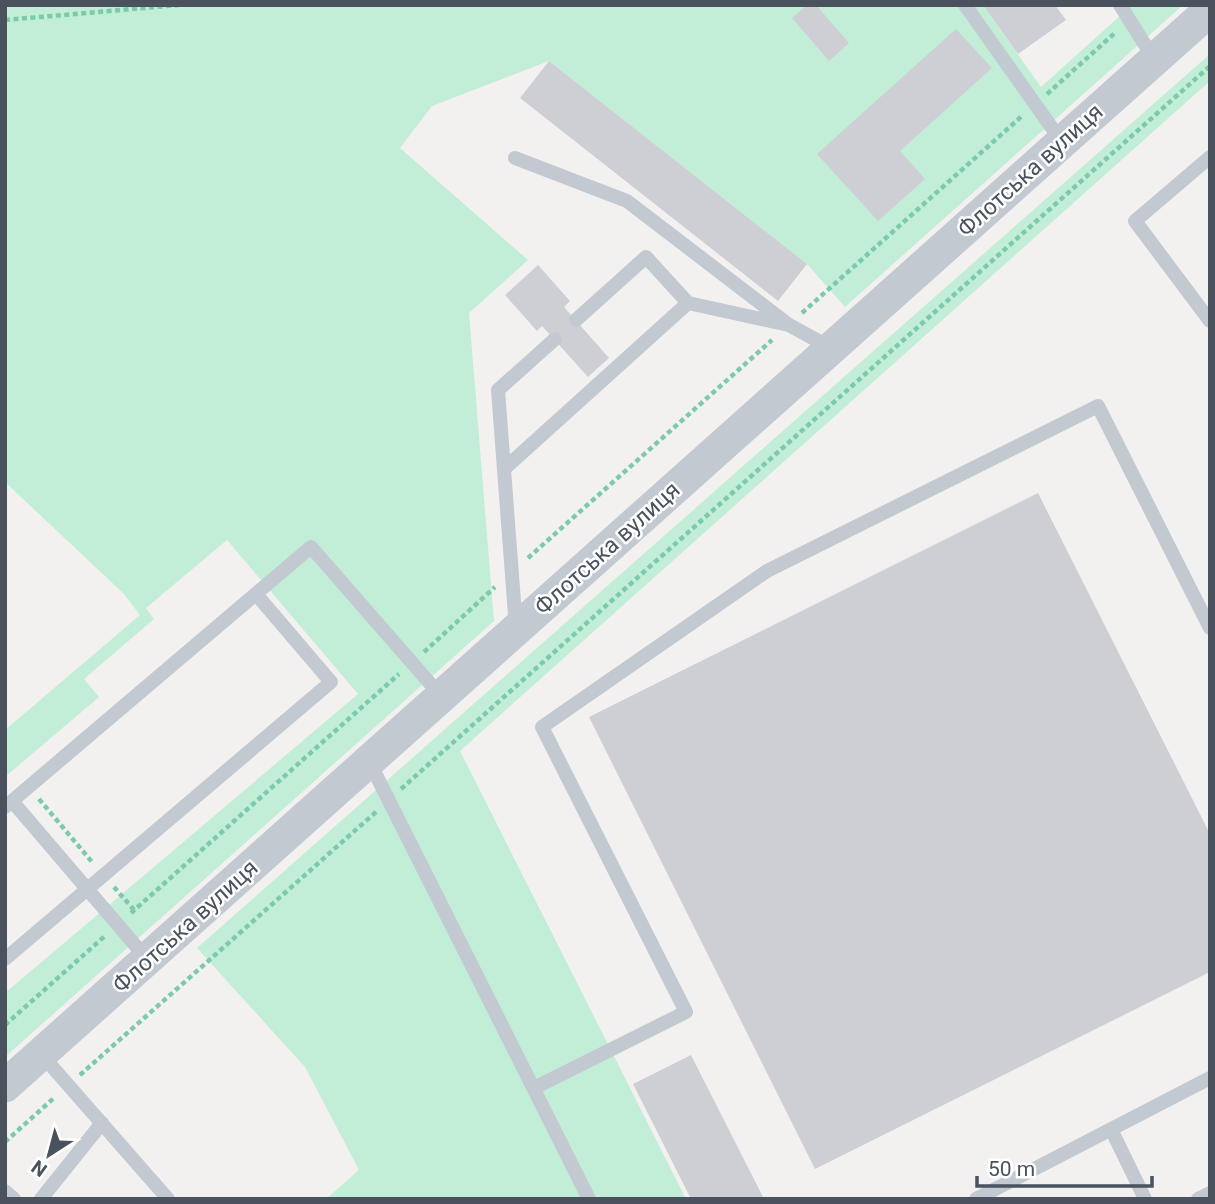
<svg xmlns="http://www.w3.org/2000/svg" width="1215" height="1204" viewBox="0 0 1215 1204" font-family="Roboto,sans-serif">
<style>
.green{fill:#c2edd6}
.building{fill:#cecfd4}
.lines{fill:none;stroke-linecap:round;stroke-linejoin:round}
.path{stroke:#7bcaa9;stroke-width:4.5;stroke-dasharray:5 3.5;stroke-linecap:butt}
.service{stroke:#c2c9d1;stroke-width:14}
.tertiary{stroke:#c2c9d1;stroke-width:33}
.labels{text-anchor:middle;stroke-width:5;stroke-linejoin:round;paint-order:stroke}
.street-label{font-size:23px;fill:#49525d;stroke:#fff}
</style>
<rect width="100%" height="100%" fill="#f3f1f0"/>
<path class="green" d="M5,5H983L1041,87L1132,5H1183L845,307L807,264L549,61L432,106L400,148L528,260L469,313L494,621L5,1057V993L358,694L227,540L146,608L154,619L84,679L99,697L5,777V730L140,615L124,594L5,482Z
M1210,54V81L460,751L686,1199H326L359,1170L305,1067L197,948Z"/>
<path class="building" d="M807,5H816L849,43L829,61L792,18Z
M983,5H1055L1066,20L1018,54Z
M956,29L992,68L900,151L925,179L878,221L817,154Z
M549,61L807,264L778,301L520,98Z
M538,265L570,301L564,307L609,358L588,377L542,326L537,331L505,295Z
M1038,493L1210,834V972L815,1169L589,717Z
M691,1055L764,1199H691L633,1084Z"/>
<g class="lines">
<path class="path" d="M5,20L179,5
M1047,94L1116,32
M802,313L1022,116
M528,558L772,340
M424,652L495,587
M401,789L1210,66
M39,799L92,862
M114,887L134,910
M131,913L399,674
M5,1025L106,935
M80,1075L377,811
M5,1142L55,1097"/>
<path class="service" d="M965,5L1062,142
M1120,5L1154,59
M1210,157L1135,221L1210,321
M515,158L627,201L789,325L831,348
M576,320L646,257L688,303L784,324
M504,469L688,303
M516,628L498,390L555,339
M369,761L589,1199
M12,801L147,959
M5,807L311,547L441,696
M5,959L331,682L256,594
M41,1054L168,1199
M534,1088L686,1012L542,727L767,571L1098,406L1210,628
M1111,1129L1145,1199
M5,1191L14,1199
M41,1199L102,1123
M976,1199L1210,1078
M1198,1199L1210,1193"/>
<path class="tertiary" d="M5,1086L1210,10"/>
</g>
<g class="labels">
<g class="street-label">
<text transform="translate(1030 170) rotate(-42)" y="8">Флотська вулиця</text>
<text transform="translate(607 548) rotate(-42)" y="8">Флотська вулиця</text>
<text transform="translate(185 926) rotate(-42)" y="8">Флотська вулиця</text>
</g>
</g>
<rect width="1215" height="1204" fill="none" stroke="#49525d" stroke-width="14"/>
<g transform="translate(49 1155) rotate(216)" stroke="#ffffff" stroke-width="5" paint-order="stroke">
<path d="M0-5L12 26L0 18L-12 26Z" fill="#49525d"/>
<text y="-10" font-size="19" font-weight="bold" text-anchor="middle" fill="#49525d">N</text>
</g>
<path d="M977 1176v10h175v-10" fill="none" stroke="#49525d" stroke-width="3.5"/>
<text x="988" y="1176" font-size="21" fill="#49525d" stroke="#ffffff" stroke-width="5" paint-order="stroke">50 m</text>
</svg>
